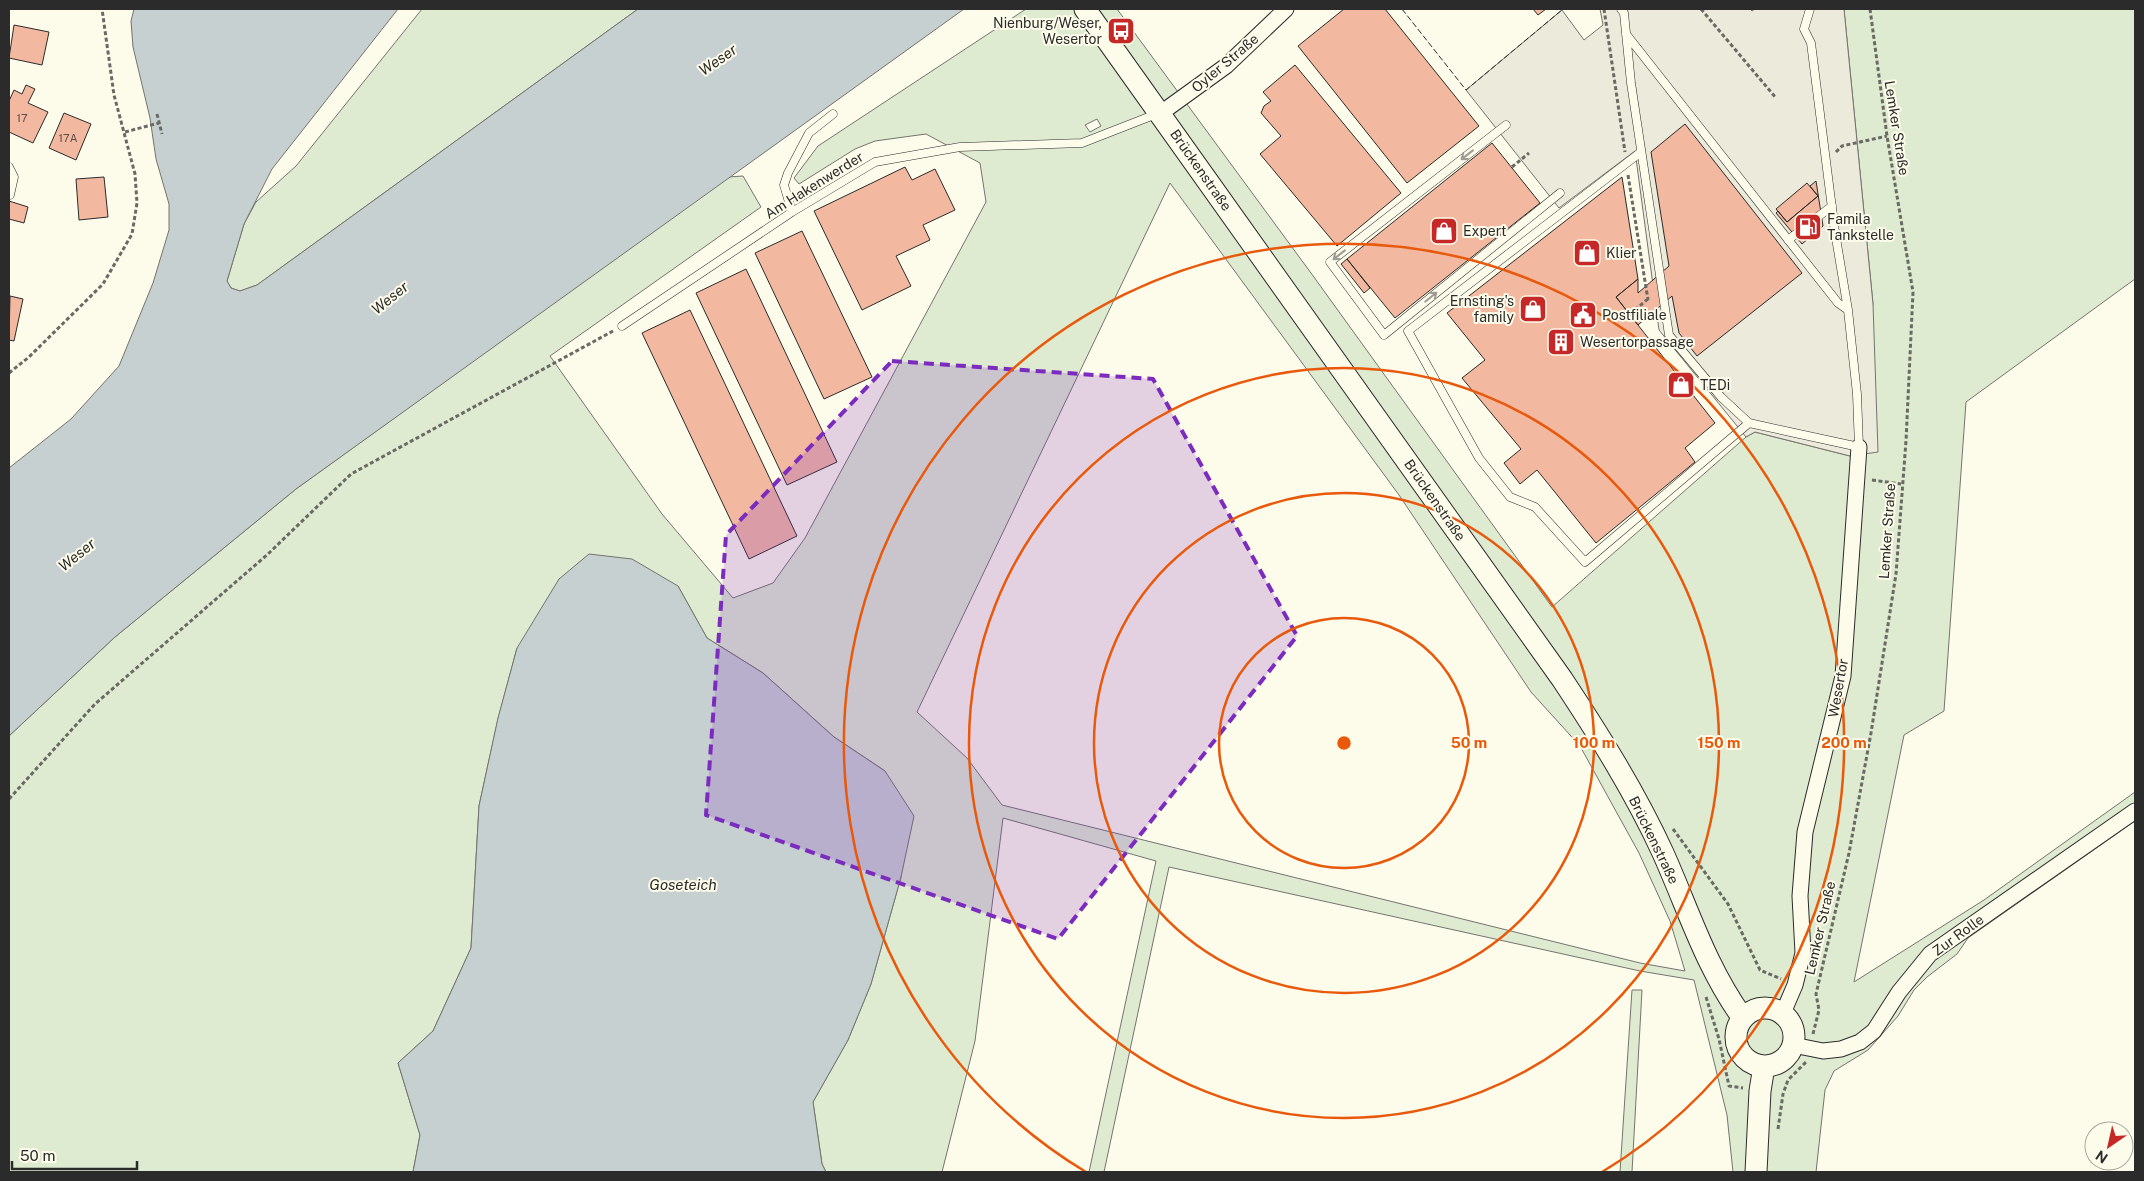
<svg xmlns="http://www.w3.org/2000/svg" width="2144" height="1181" viewBox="0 0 2144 1181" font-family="'Public Sans',sans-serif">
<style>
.green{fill:#deebd1;stroke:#74746e;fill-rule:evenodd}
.parking{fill:#eceadb;stroke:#74746e}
.water{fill:#c7d0d0;stroke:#74746e}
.building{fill:#f2b8a0;stroke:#2b2b2b}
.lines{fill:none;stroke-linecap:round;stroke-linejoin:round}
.lane-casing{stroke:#2b2b2b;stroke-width:9}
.street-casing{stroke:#2b2b2b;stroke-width:17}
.secondary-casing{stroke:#2b2b2b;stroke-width:23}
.path{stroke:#6a6964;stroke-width:3;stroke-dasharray:4 2.5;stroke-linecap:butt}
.lane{stroke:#fdfbea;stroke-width:8}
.street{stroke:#fdfbea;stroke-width:15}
.secondary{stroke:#fdfbea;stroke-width:21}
.fence{stroke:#2b2b2b;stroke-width:1;stroke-dasharray:6 2.5;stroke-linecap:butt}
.oneway{stroke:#9e9d94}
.marked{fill:#7b2cbf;fill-opacity:0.2;stroke:#7b2cbf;stroke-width:4;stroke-dasharray:10 6;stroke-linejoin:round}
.ring{fill:none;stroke:#e8590c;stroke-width:2.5}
.labels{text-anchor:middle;stroke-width:4;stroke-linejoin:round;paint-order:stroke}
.number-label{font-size:11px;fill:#5d4e48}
.poi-label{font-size:14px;fill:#2b2b2b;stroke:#fdfbea;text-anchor:start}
.street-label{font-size:14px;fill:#2b2b2b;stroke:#fdfbea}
.water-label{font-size:15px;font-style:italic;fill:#2b2b2b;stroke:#fdfbea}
.centre{fill:#e8590c;stroke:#fdfbea;stroke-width:2.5}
.ring-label{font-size:15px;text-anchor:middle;font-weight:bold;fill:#e8590c;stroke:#fdfbea;stroke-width:4;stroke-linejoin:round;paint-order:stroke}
</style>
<rect width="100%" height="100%" fill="#fdfbea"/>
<path class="green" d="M422,9H638L257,285L240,291L231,288L227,281L244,224L256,202L296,166Z
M1026,9H1117L1311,273L1552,607L1746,437L1755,432L1850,456L1873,304L1844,9H2135V279L1966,402L1944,711L1904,735L1854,982L1984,900L2135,792V821L1968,938L1957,954L1927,977L1914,990L1898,1016L1868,1050L1834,1071L1825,1090L1816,1172H1733L1727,1115L1694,980L1640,971L1169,867L1104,1172H1089L1156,861L1003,818L975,1041L942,1172H826L822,1164L813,1102L848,1040L871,984L901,877L885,771L834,737L763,673L707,638L678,586L517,648L498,719L479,806L471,948L433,1031L398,1063L420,1135L413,1172H9V736L115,637L296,489L728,177L743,176L761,207L550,356L662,514L733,598L773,583L805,538L986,202L980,163L926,134L875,141L855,149L799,184L794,178L818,146ZM1097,119L1101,126L1090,132L1085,125ZM1170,183L1399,495L1531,692L1580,746L1639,853L1670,921L1685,971L1640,963L1002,805L967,758L917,712Z
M1632,990H1642L1632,1172H1620Z"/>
<path class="parking" d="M1600,9H1750L1752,11L1755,9H1844L1873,304L1878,452L1850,456L1755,432L1746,437L1659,330L1635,151L1559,208L1466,90L1562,10L1584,40L1603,25Z"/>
<path class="water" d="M134,9H398L272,169L244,224L227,281L231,288L240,291L257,285L638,9H964L296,489L115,637L9,736V468L71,419L119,366L153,283L169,230V204L156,159L150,118L133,47L131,21Z
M589,554L632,559L678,586L707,638L763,673L834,737L885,771L914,816L901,877L871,984L848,1040L813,1102L822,1164L826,1172H413L420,1135L398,1063L433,1031L471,948L479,806L498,718L517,648L559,579Z"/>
<path class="building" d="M1344,9H1385L1479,126L1407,183L1298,46Z
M1533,9H1546L1538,15Z
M14,25L49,32L42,65L9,58Z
M1295,65L1401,193L1337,246L1260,154L1281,136L1261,113L1264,106L1271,101L1263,92Z
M26,85L35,89L28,103L48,112L33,143L9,132V101L14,90L22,94Z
M64,113L91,124L76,160L49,148Z
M1685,124L1802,273L1697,356L1679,333L1672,296L1638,325L1616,297L1638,279V293L1669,266L1651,152Z
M1492,143L1540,203L1395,318L1347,259Z
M905,167L912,180L935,169L955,210L923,225L930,240L896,256L911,286L862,310L814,211Z
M104,177L108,217L79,220L76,179Z
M1622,177L1638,279L1616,297L1715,423L1685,448L1695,462L1596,543L1537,470L1520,484L1504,463L1521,449L1462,378L1485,360L1447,313Z
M1816,181L1823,226L1802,244L1776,213L1778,211L1787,222L1818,196L1810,186Z
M1807,183L1818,196L1787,222L1776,209Z
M9,201L28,207L24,223L9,219Z
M802,231L872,377L824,399L755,253Z
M1347,259L1370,288L1364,293L1341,264Z
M746,269L837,462L787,485L696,293Z
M10,296L23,299L14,341L9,340Z
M690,310L797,536L749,559L642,333Z"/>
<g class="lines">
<g class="lane-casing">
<path id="lane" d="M1621,9L1624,13L1631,83L1669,335L1721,397L1749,423L1859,447L1857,394L1848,310L1838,303L1626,34
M1810,9L1804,29L1811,43L1835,232L1848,310
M1506,125L1330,262L1384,335L1560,193
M1641,152L1408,331L1479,458L1510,497L1535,507L1585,562L1749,423
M9,167L14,177L10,195
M792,212L784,185L788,173L809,133L833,114
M1788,240L1832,206
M622,326L792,212L875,162L960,147L1082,143L1159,113"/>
</g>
<g class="street-casing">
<path id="street" d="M1161,113L1226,66L1286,9
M1783,1013L1795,985L1803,953L1800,896L1805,832L1843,676L1859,447
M1793,1045L1823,1051L1841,1049L1860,1042L1874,1031L1899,992L1930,954L2135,811"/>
</g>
<g class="secondary-casing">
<path id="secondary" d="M1085,9L1562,679C1599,735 1635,792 1663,853C1689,911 1705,965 1742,1017
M1736 1037a29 29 0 1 1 58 0a29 29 0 1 1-58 0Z
M1756,1172L1760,1091L1764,1066"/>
</g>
<path class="path" d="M1604,9L1625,152
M1701,9L1776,98
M157,114L162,134
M125,132L159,123
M1836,152L1842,146L1887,136
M1512,167L1529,153
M1628,175L1648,300
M1630,314L1649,298
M9,373L29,357L103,284L132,234L137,203L135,174L114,95L102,9
M1872,480L1901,484
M9,799L95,704L268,554L351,474L613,331
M1673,829L1728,904L1760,970L1781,979
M1706,997L1719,1039L1729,1086L1743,1088
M1813,1034L1819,1010L1816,994L1849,853L1871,733L1896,574L1906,441L1913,292L1887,136L1870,9
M1778,1129L1783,1094L1788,1080L1806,1062"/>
<use href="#lane" class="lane"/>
<use href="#street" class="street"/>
<use href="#secondary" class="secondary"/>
<path class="fence" d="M1402,9L1466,90L1563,9"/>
</g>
<defs><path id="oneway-shaft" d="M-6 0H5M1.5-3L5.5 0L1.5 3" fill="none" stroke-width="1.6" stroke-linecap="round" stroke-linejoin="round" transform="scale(1.25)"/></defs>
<g class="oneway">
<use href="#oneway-shaft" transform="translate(1467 155) rotate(142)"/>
<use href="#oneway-shaft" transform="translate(1339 255) rotate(142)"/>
<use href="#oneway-shaft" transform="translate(1431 297) rotate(-39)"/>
</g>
<path class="marked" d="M892,361L1153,379L1297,636L1058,939L706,815L726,535Z"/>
<g class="ring">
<circle cx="1344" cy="743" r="125"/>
<circle cx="1344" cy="743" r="250"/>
<circle cx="1344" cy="743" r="375"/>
<path d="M1086 1172A500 500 0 1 1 1602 1172"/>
</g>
<defs>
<g id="bus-square" transform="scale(1.4375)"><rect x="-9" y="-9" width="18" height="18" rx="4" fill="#c62828" stroke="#fdfbea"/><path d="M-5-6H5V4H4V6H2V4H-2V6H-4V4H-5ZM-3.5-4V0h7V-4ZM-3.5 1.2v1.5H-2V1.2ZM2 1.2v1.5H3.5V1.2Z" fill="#fff"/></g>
<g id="fuel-square" transform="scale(1.4375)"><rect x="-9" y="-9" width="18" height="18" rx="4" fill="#c62828" stroke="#fdfbea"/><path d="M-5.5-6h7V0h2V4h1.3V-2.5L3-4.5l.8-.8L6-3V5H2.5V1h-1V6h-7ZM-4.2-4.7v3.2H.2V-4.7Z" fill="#fff"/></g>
<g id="shop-square" transform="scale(1.4375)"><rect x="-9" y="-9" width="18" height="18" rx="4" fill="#c62828" stroke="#fdfbea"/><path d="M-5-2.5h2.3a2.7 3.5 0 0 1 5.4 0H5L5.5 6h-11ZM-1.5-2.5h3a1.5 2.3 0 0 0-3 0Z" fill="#fff"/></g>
<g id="civic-square" transform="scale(1.4375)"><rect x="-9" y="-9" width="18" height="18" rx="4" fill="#c62828" stroke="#fdfbea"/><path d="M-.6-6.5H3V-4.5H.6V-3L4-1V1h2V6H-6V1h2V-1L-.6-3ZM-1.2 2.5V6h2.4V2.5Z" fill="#fff"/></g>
<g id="building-square" transform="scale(1.4375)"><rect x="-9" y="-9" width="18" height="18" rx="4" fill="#c62828" stroke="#fdfbea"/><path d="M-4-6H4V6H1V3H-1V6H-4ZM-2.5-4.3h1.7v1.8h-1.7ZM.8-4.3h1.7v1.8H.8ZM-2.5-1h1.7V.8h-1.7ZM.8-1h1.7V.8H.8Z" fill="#fff"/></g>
</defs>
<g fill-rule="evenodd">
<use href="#bus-square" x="1121" y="31"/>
<use href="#fuel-square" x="1808" y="227"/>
<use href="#shop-square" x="1444" y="231"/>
<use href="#shop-square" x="1587" y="253"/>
<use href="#shop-square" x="1533" y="309"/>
<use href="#civic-square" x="1583" y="315"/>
<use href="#building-square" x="1561" y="342"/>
<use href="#shop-square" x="1681" y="385"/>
</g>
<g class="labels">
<g class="number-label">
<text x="22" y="122">17</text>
<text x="68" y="142">17A</text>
</g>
<g class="poi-label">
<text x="1102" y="28" text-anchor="end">Nienburg/Weser,<tspan x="1102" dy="16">Wesertor</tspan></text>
<text x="1827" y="224">Famila<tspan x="1827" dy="16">Tankstelle</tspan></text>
<text x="1463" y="236">Expert</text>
<text x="1606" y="258">Klier</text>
<text x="1514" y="306" text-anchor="end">Ernsting's<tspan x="1514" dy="16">family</tspan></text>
<text x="1602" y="320">Postfiliale</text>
<text x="1580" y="347">Wesertorpassage</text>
<text x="1700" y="390">TEDi</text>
</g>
<g class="street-label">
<text transform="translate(1225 63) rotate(-40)" y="5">Oyler Straße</text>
<text transform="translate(1897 128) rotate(81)" y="5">Lemker Straße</text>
<text transform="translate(1201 170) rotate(55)" y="5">Brückenstraße</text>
<text transform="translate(814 185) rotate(-32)" y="5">Am Hakenwerder</text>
<text transform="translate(1435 500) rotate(55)" y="5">Brückenstraße</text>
<text transform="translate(1887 531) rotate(-86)" y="5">Lemker Straße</text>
<text transform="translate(1838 688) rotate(-80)" y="5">Wesertor</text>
<text transform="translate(1654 840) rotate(64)" y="5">Brückenstraße</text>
<text transform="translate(1820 928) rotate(-77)" y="5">Lemker Straße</text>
<text transform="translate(1958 935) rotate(-36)" y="5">Zur Rolle</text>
</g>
<g class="water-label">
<text transform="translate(718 60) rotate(-35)" y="5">Weser</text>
<text transform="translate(390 298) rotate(-39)" y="5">Weser</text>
<text transform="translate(77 555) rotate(-39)" y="5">Weser</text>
<text x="683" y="890">Goseteich</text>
</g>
</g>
<circle cx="1344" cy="743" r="8" class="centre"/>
<g class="ring-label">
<text x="1469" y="748">50 m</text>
<text x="1594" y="748">100 m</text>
<text x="1719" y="748">150 m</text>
<text x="1844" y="748">200 m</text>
</g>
<rect width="2144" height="1181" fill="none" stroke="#2b2b2b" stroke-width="20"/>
<g transform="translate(2109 1146) rotate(214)"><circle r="24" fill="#fdfbea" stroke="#a9a89e"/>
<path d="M0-4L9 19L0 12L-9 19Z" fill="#c62828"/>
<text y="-8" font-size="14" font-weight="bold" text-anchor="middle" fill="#2b2b2b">N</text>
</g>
<path d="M12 1161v8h125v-8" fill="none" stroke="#2b2b2b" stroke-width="2.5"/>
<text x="20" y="1161" font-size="15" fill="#2b2b2b" stroke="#fdfbea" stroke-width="4" paint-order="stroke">50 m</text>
</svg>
